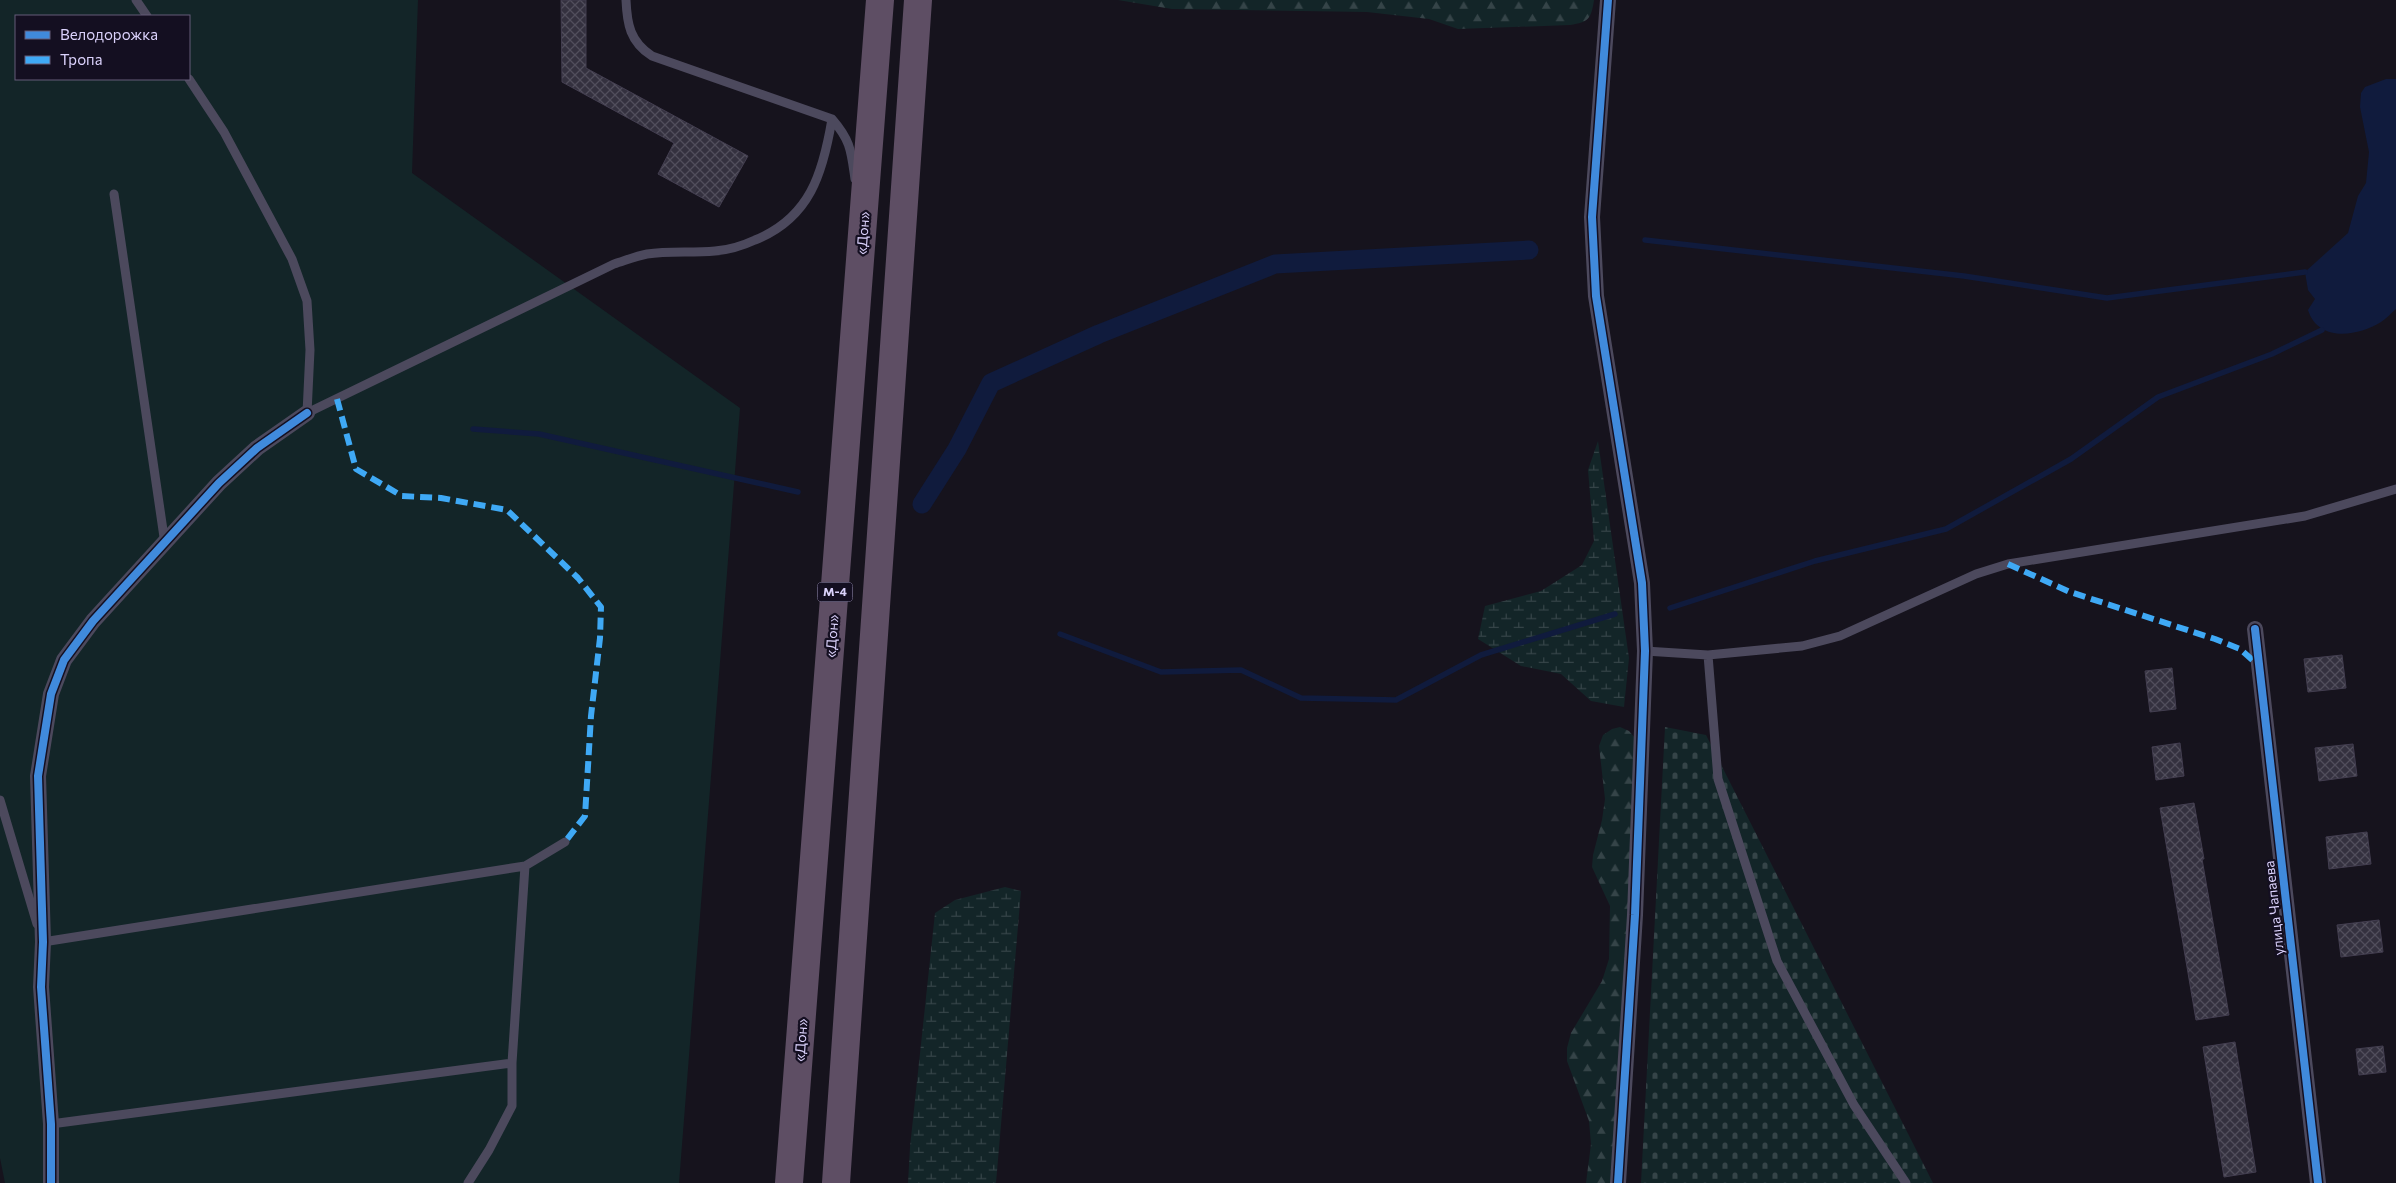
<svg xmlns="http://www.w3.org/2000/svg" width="2396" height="1183" viewBox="0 0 2396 1183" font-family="Commissioner,sans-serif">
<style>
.forest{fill:url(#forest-firs)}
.wetland{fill:url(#wetland-marsh)}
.cemetery{fill:url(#cemetery-stones)}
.garden{fill:#132528;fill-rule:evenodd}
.water{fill:#101b3d}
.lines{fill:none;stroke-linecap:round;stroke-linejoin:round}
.stream{stroke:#101b3d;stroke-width:5.5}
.canal{stroke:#101b3d;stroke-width:19}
.building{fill:url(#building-cross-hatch);stroke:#433e50}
.service{stroke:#4c495d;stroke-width:9}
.minor{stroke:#4c495d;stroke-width:16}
.trunk{stroke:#5e4e64;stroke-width:28}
.quiet{stroke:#3fa9f5;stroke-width:6;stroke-dasharray:12 6;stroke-linecap:butt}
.cycleway-casing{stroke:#140f21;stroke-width:11}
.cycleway{stroke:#408adc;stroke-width:8}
.labels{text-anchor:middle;stroke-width:4.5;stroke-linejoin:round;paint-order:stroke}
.shield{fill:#140f21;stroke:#9f98ba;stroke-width:1}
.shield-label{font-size:12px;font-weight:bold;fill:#dbd2fc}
.street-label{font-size:14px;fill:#dbd2fc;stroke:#140f21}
</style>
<defs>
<pattern id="forest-firs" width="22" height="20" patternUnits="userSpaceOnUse" patternTransform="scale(1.25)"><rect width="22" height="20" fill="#132528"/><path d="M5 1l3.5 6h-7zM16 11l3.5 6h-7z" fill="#354448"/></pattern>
<pattern id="wetland-marsh" width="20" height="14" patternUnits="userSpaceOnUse" patternTransform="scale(1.25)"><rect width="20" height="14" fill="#132528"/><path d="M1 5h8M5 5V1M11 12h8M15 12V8" fill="none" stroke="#354448"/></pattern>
<pattern id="cemetery-stones" width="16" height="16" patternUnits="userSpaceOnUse" patternTransform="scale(1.25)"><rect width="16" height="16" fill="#132528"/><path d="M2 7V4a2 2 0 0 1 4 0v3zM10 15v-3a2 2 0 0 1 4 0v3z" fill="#354448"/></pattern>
<pattern id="building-cross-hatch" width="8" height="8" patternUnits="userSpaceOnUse" patternTransform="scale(1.25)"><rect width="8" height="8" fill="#34313f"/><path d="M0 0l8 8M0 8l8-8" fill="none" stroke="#514e5c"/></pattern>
</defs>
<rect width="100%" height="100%" fill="#16131d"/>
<path class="forest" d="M1118,0H1594C1591,19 1589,22 1570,25L1458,29L1429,19L1367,12L1172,9Z
M1620,727L1629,731L1635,738L1627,946L1620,1028L1611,1183H1586L1591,1144L1589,1121L1567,1061V1048L1571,1033L1602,981L1609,959L1610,906L1592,867L1593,855L1602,820L1605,799L1599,746L1603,735L1612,729Z"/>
<path class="wetland" d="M1598,441L1629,658L1624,707L1591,701L1561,674L1521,666L1478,639L1485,606L1541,591L1582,565L1594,541L1588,470Z
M1005,887L1021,891L996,1183H908L910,1147L935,913L955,900Z"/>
<path class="cemetery" d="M1665,727L1706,735L1933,1183H1641Z"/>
<path class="garden" d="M0,0H418L412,173L740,408L679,1183H5L0,1158ZM16,16H189V79H16Z"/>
<path class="water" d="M2386,79H2396V309C2391,313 2386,319 2381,322C2357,337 2318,342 2308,310L2315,299L2308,290L2305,272L2348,233L2358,196L2366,183L2369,152L2360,107L2361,93L2365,87Z"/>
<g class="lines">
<path class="stream" d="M1645,240L1964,276L2107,298L2305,272
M473,429L539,434L798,492
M1670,608L1815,561L1946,529L2071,459L2158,397L2272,354L2322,330
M1060,634L1161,672L1241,670L1301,698L1396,700L1481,655L1615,614"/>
<path class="canal" d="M922,504L957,449L991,383L1099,334L1275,264L1529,250"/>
</g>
<path class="building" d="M561,0H586V68L748,156L719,207L658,174L674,143L562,82Z
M2342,655L2346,688L2308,692L2304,659Z
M2172,668L2176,709L2150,712L2145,671Z
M2180,743L2184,776L2156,780L2152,747Z
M2353,744L2357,776L2319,781L2315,748Z
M2194,803L2204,859H2202L2229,1015L2196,1020L2160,808Z
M2367,832L2371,864L2329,869L2326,837Z
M2379,920L2383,952L2341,957L2337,925Z
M2235,1042L2256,1172L2224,1177L2203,1047Z
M2383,1046L2386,1072L2359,1075L2356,1049Z"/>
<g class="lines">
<path class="service" d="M136,0L147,16
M626,0C627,24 630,42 652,56L832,119C851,141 851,151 855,179
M189,79L224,132L292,259L307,301L310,350L307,413L614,264C624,261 636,256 647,254C669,251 692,253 715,251C729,250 742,246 755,240C810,218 823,173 832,119
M114,194L165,544
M1645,651L1708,655L1802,646L1840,636L1976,574L2008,564L2305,516L2396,489
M1708,655L1718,779L1777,961L1854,1105L1906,1183
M0,800L37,924
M42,939L43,942L525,866L565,842
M51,1124L512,1063
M468,1183L489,1150L512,1106V1063L525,866"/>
<path class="minor" d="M1608,0L1592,217L1596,296L1642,583L1645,651L1635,915L1618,1183
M2255,629L2318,1183
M51,1183V1124L41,987L43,942L38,776L51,694L64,660L93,621L219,483L257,448L307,413"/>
<path class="trunk" d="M789,1183L880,0
M836,1183L918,0"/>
<path class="quiet" d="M337,399L356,469L402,496L441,498L507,510L578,578L601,607L600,638L591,716L585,816L565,842
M2008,564L2070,592L2215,639L2240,649L2259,666"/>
<g class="cycleway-casing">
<path id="cycleway" d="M1608,0L1592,217L1596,296L1642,583L1645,651L1635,915L1618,1183
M2255,629L2318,1183
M51,1183V1124L41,987L43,942L38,776L51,694L64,660L93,621L219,483L257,448L307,413"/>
</g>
<use href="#cycleway" class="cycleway"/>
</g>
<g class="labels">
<rect class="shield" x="817.5" y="582.5" width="35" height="19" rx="4"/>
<g class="shield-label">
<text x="835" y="596">М-4</text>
</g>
<g class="street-label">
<text transform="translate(863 233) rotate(-86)" y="5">«Дон»</text>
<text transform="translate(832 636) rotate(-86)" y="5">«Дон»</text>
<text transform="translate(2274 908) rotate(-96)" y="5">улица Чапаева</text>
<text transform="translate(801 1040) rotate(-86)" y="5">«Дон»</text>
</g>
</g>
<rect x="15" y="15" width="175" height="65" fill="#140f21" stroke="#645d79"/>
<rect x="25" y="31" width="25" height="8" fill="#408adc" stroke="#645d79"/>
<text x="60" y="40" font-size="15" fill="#dbd2fc">Велодорожка</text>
<rect x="25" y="56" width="25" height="8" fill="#3fa9f5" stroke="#645d79"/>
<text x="60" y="65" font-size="15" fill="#dbd2fc">Тропа</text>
</svg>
